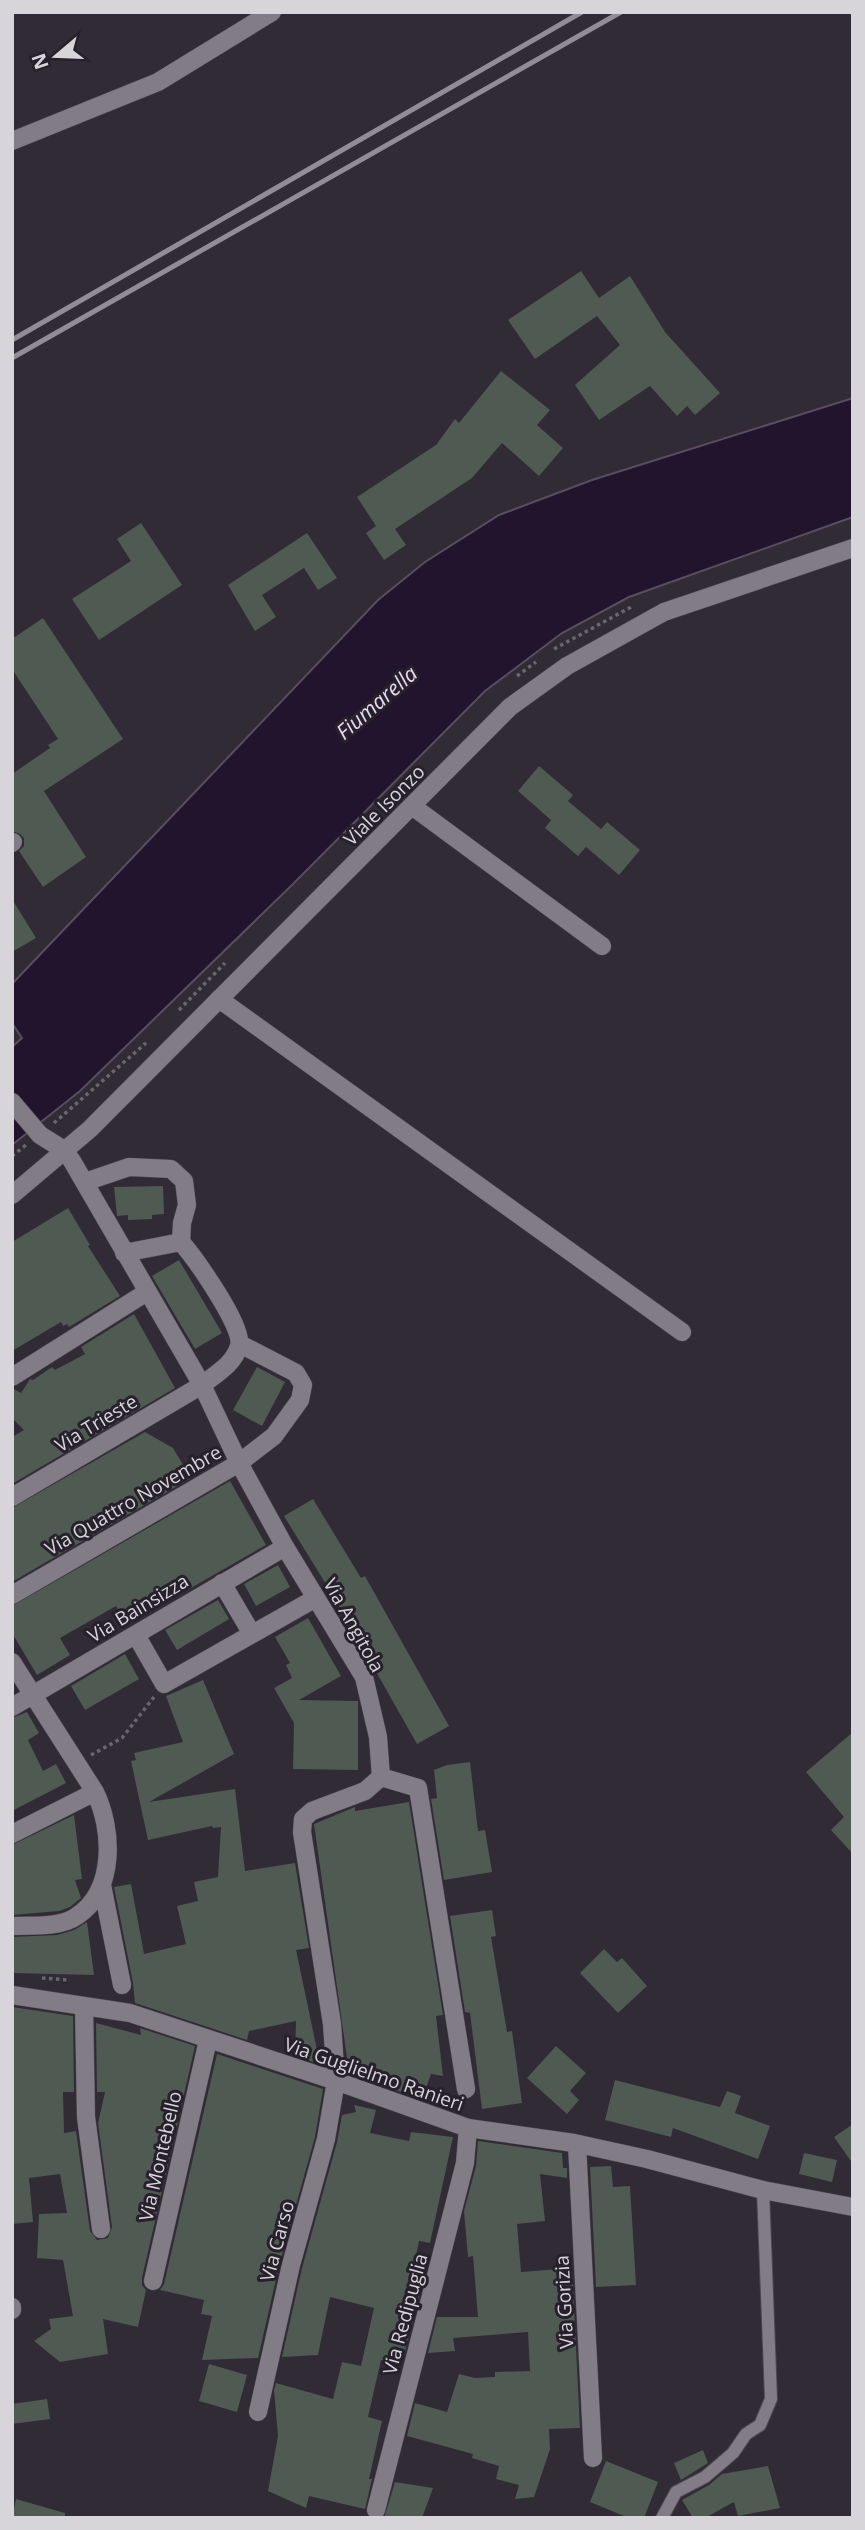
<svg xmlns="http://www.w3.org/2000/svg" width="865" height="2530" viewBox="0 0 865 2530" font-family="'Open Sans',sans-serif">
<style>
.water{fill:#22142c;stroke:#594e60;stroke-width:2}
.building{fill:#4f5a53}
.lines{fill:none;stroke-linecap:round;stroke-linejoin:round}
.lane-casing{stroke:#4e4950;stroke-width:14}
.street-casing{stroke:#4e4950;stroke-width:19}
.secondary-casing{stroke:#4e4950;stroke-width:19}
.path{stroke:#6a666d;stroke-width:3.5;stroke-dasharray:3.5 3.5;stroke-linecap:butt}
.lane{stroke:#827c87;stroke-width:12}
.street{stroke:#827c87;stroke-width:18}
.secondary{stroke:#827c87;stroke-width:18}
.rail{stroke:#918d94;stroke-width:5}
.labels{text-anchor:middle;stroke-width:6;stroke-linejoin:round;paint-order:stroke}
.street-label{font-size:19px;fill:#d8d5da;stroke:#26212a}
.water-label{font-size:21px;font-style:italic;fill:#e9d8f8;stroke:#26212a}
</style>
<rect width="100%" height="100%" fill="#302b34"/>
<path class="water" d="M853,398V517L629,597L562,633L485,691L292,885L80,1091L12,1145V1047L22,1038L12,1023V984L378,600L425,562L499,515L592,480Z"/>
<path class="building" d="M581,271L599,298L630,276L665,332L720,393L695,415L687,406L677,416L650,386L599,420L575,385L620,345L597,316L535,359L508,320Z
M501,371L550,410L537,425L563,448L539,476L502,443L472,478L395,529L406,545L384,560L366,533L376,526L357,497L436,445L455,419L459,423Z
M141,523L182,585L99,640L72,599L131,561L117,539Z
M307,533L337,578L318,590L304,568L262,595L276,617L255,631L228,585Z
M43,618L123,739L44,791L86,857L43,887L19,851L24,846V838L20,834L12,831V774L50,748L48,745L58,739L12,669V639Z
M539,766L573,795L568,801L601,829L607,822L640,850L619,875L586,847L578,856L545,828L551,820L518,791Z
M12,899L36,938L12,952Z
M163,1186L164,1214L152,1215V1219L128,1220V1215L117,1216L114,1187Z
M68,1208L90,1245L88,1246L120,1296L69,1327L67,1324L63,1326L61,1322L12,1351V1242Z
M179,1260L222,1333L195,1349L152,1276Z
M134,1314L175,1388L12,1484V1437L24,1430L12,1418V1388L21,1393L30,1379L33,1380L52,1367L55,1370L85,1354L81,1347Z
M257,1367L285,1382L262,1426L233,1410Z
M145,1432L173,1448L191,1478L12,1582V1508Z
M230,1481L266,1545L126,1625L116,1606L60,1638L70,1655L37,1675L12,1633V1606Z
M313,1499L361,1578L365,1576L449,1726L417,1744L332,1594L284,1516Z
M278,1565L290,1587L256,1606L244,1584Z
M218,1600L229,1619L177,1650L165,1630Z
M308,1618L341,1676L299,1700L358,1701V1770L293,1769L294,1723L274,1688L292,1678L286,1665L290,1663L275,1637Z
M125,1654L139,1679L85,1710L71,1686Z
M203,1680L234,1754L149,1802L235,1789L245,1871L295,1863L309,1948L296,1950L320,2064L295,2056L296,2021L249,2031L247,2040L135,2003L133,1983L114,1887L131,1884L144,1954L186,1944L177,1906L198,1901L194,1882L218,1877L221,1827L213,1828L212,1826L148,1840L131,1761L136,1760L134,1753L183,1742L166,1696Z
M27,1712L39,1733L28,1740L43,1771L56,1764L66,1783L12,1811V1718Z
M853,1732V1854L831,1830L844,1817L806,1772Z
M470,1762L478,1831L485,1830L492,1872L444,1880L431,1799L437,1798L434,1770L447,1765Z
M409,1802L443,2015L436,2016L443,2076L431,2074L426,2088L404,2083V2093L365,2079L348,2065L314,1824L355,1807V1811Z
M74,1815L82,1879L75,1880L81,1898L70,1907L59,1911L12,1915V1845Z
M492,1910L496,1936L491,1937L507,2032L512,2031L522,2103L482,2109L470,2013L465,2012L450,1916Z
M87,1922L94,1975L12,1973V1937L57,1935L74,1930Z
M604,1949L617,1962L622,1958L647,1986L618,2013L580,1973Z
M12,2007L73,2016L74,2092H63L64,2133L76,2131L90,2231L97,2240L108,2238L112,2227L98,2123L105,2092H97L96,2023L141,2035L140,2028L195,2046L142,2278V2285L146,2290L138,2327L103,2319L108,2354L60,2362L34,2341L51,2329L49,2319L73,2316L63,2260L37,2258L39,2214L67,2213L60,2174L29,2178L33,2222L12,2224Z
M556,2046L586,2073L570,2091L579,2100L567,2114L527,2078Z
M217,2054L323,2089L315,2137L280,2262L258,2358L202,2360L212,2316L201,2314L204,2300L160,2290L164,2284Z
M615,2080L720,2107L727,2091L741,2096L735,2113L770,2126L758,2159L673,2128L671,2137L605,2120Z
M354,2105L376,2110L370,2133L409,2141L411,2132L453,2137L430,2243L419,2241L411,2282L422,2285L404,2355H401L399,2365L381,2360L368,2417L382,2421L369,2479H372L365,2509L309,2496L306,2508L268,2491L278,2436L274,2390L276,2383L333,2399L342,2362L361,2366L374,2308L330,2297L318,2355L282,2357L302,2268L337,2142L342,2115L356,2112Z
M853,2124V2164L834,2137Z
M478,2141L562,2153L563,2168H567V2178L540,2174L545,2221L517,2224L521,2272L572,2268L580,2428L549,2429L550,2449L534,2497L515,2499L519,2485L496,2479L499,2466L472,2458L473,2454L407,2436L415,2403L447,2412L459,2374L475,2378L495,2377V2372L530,2371L528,2332L453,2338L455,2351L428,2353L437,2317H478L473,2256L468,2257L464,2211L476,2166Z
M804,2153L837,2160L832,2182L799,2174Z
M611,2166L613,2187L630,2186L636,2285L596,2287L590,2167Z
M209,2364L247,2375L237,2412L199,2401Z
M47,2399L50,2419L12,2424V2404Z
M703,2450L708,2463L681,2480L674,2463Z
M606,2461L658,2482L644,2518H629L590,2502Z
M768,2466L780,2508L738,2516L734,2502L705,2518H693L682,2500L709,2485L722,2474Z
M395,2482L433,2488L422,2518H384Z
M16,2499L65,2513V2518H12Z"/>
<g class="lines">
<g class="lane-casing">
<path id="lane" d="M662,2518L676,2492L705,2477L733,2453L746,2434L760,2425L771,2399L763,2190"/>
</g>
<g class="street-casing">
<path id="street" d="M412,806L602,946
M12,843L13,842
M219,999L682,1332
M12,1102L40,1135L64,1150L72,1161L202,1385L239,1463L285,1547L364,1677L378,1737L381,1777L418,1788L466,2089
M85,1182L129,1167L171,1169L184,1181L187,1205L182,1223L181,1242
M12,1377L147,1292
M12,1497L202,1385C216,1374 234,1364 239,1346C245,1328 194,1257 181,1242L124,1253
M222,1583L252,1634
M12,1595L239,1463L274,1436L300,1400L303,1385L296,1373L240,1344
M136,1635L164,1684L316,1598
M12,1662L95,1792C113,1829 116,1890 77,1916C60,1928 32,1925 12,1926
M12,1707L285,1547
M12,1834L95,1792
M102,1885L122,1985
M84,2006L86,2117L101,2229
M577,2144L593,2458
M153,2281L208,2040
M12,2307V2310
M258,2412L291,2265L326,2139L336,2081L332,2024L302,1832L303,1819L312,1811L365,1791L381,1777
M376,2510L465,2163L468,2128"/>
</g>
<g class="secondary-casing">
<path id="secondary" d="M12,141L158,82L272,12
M12,1195L90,1129L510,707L567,666L664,612L853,548
M12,1995L130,2013L336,2081L468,2128L574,2143L647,2159L763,2190L853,2207"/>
</g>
<path class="path" d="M554,649L633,606
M517,676L536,662
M179,1010L225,963
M54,1123L146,1043
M12,1156L26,1145
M91,1755L122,1738L154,1697
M42,1978L68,1980"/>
<use href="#lane" class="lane"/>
<use href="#street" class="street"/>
<use href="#secondary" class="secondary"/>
<path class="rail" d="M12,340L582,12
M12,358L621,12"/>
</g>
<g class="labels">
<g class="street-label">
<text transform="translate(384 805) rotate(-45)" y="7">Viale Isonzo</text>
<text transform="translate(96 1423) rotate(-31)" y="7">Via Trieste</text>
<text transform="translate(133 1500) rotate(-30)" y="7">Via Quattro Novembre</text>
<text transform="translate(138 1608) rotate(-31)" y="7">Via Bainsizza</text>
<text transform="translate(354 1625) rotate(61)" y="7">Via Angitola</text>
<text transform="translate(374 2074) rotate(19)" y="7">Via Guglielmo Ranieri</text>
<text transform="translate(160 2156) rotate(-77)" y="7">Via Montebello</text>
<text transform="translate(277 2241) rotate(-75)" y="7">Via Carso</text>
<text transform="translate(564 2302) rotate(-93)" y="7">Via Gorizia</text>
<text transform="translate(405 2314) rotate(-75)" y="7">Via Redipuglia</text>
</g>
<g class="water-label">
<text transform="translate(377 703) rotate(-41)" y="7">Fiumarella</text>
</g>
</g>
<rect width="865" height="2530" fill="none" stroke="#d8d5da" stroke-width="28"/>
<g transform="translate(56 56) rotate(251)" stroke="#26212a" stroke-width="5" paint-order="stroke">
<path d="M0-5L12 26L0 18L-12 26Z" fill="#d8d5da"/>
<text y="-10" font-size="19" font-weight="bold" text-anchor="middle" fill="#d8d5da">N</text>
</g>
</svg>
